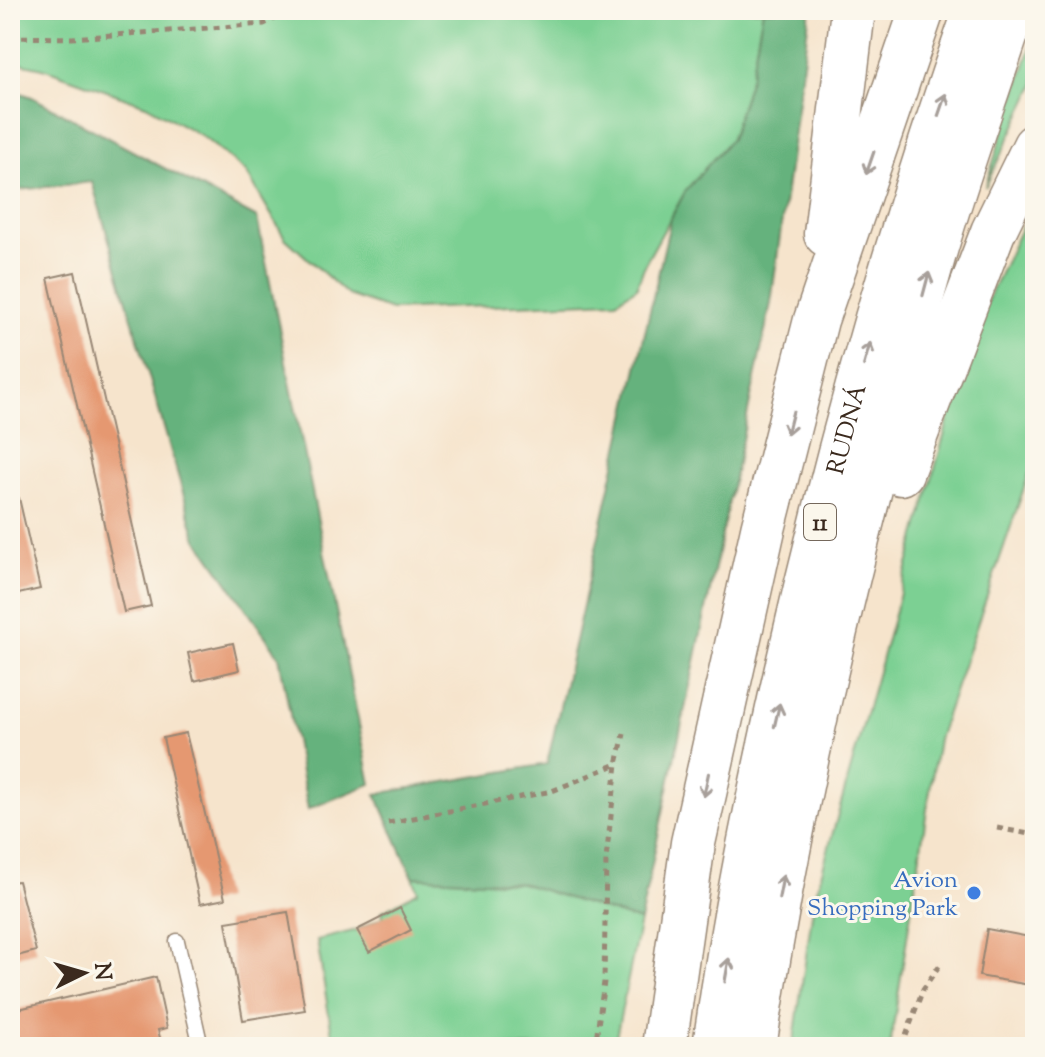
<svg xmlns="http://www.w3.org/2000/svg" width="1045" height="1057" viewBox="0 0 1045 1057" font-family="'Sorts Mill Goudy',serif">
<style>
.green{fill:#7cd093;stroke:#5c7d58;stroke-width:2}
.forest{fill:#65b27d;stroke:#506e4e;stroke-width:2}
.building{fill:#e59871}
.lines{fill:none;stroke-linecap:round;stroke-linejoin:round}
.lane-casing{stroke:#988775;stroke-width:17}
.highway-casing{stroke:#988775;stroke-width:47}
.path{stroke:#988775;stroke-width:5;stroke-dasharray:6 6;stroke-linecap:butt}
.lane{stroke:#fff;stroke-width:14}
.highway{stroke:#fff;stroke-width:44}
.oneway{stroke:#a79f9a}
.shop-dot{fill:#3f7fe0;stroke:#fbf7ec;stroke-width:3}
.labels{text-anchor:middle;stroke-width:6;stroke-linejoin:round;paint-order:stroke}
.shield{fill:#fbf7ec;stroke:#75685c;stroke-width:2}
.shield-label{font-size:22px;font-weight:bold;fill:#3b2a1e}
.street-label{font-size:24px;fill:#3b2a1e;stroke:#fbf7ec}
.shop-label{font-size:24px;fill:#366cbe;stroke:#fbf7ec;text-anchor:end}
</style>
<rect width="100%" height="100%" fill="#fbf7ec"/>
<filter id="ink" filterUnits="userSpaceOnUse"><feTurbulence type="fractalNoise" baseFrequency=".0125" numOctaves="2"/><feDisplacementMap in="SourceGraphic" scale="16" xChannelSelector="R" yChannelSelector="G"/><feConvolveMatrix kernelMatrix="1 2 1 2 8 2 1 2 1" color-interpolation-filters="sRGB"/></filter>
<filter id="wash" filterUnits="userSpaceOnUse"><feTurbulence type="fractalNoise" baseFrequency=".006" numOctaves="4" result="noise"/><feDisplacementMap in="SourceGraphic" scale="32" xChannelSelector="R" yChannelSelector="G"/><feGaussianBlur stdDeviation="1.8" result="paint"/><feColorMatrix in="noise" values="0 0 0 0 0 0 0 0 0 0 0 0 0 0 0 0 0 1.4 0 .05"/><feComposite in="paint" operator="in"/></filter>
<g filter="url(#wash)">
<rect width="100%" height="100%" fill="#f6e4cc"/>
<path class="green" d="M10,10H763L751,75L731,139L686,190L645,264L637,287L616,301L391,310L348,295L285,238L246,172L202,136L146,105L43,68L10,61Z
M1035,35V85L985,187Z
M1035,199V456L938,739L890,1047H793L814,900L974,329Z
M413,877L521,883L640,921L614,1047H334L317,940L357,930L383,917L381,912L418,891Z"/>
<path class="forest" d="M763,10H810L771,303L640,921L521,883L413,877L376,794L547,764L671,218L686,190L731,139L751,75Z
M10,89L32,97L257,218L371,784L308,809L279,656L196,537L92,182L10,191Z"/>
<g id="blocks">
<path class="building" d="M75,272L151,606L124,612L48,278Z
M19,498L40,589L10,596V499Z
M233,643L239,670L194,681L188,653Z
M186,733L225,899L200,904L163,738Z
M18,881L36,951L10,958V882Z
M400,908L411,930L369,952L357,930Z
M288,912L305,1010L243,1020L226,922Z
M987,929L1035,938V986L979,976Z
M156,977L167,1028L158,1030L161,1042L156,1043L157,1047H16L10,1011Z"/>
</g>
</g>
<g filter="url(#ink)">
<use href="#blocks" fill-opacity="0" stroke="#988775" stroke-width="2"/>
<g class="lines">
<g class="lane-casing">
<path id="lane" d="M177,941L201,1047"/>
</g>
<g class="highway-casing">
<g id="highway">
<path d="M826,234L853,10"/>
<path d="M901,473L993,232L1035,146"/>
<path d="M664,1047L693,843L763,529L816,320L922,10"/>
<path id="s1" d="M715,1047C732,921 758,797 786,673C837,448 899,227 976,10"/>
<path d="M754,1047C794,780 859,516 933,257C957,174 987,92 1014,10"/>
</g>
</g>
<path class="path" d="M10,37L72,38L264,24L294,10
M388,823L552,791L617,764L624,734
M997,828L1035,835
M595,1047L604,982L606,859L617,764
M902,1047L923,989L939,966"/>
<use href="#lane" class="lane"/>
<use href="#highway" class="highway"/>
</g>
<defs><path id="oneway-shaft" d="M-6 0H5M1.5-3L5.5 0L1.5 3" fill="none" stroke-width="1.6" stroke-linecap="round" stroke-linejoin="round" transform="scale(2)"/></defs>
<g class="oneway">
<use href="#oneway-shaft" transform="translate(942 105) rotate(-71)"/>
<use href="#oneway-shaft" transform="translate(870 163) rotate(109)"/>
<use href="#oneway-shaft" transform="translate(926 284) rotate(-75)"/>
<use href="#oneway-shaft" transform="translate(867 354) rotate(-74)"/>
<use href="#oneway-shaft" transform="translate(790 423) rotate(104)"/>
<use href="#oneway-shaft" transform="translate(777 715) rotate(-77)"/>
<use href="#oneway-shaft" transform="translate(706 785) rotate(102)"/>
<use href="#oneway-shaft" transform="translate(781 887) rotate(-79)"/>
<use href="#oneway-shaft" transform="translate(727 970) rotate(-80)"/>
</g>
</g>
<circle class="shop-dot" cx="974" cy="893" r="8"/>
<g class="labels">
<rect class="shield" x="804" y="504" width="32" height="36" rx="6"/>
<g class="shield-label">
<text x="820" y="530">11</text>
</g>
<g class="street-label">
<text dy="8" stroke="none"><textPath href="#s1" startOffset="632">RUDNÁ</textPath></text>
</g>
<g class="shop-label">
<text x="958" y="887">Avion<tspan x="958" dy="28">Shopping Park</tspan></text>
</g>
</g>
<rect width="1045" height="1057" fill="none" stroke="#fbf7ec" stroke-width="40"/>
<g transform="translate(84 973) rotate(85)" stroke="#fbf7ec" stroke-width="6" paint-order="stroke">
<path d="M0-6L14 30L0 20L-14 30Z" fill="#3b2a1e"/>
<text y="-12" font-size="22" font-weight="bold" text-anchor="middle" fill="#3b2a1e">N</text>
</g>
</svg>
